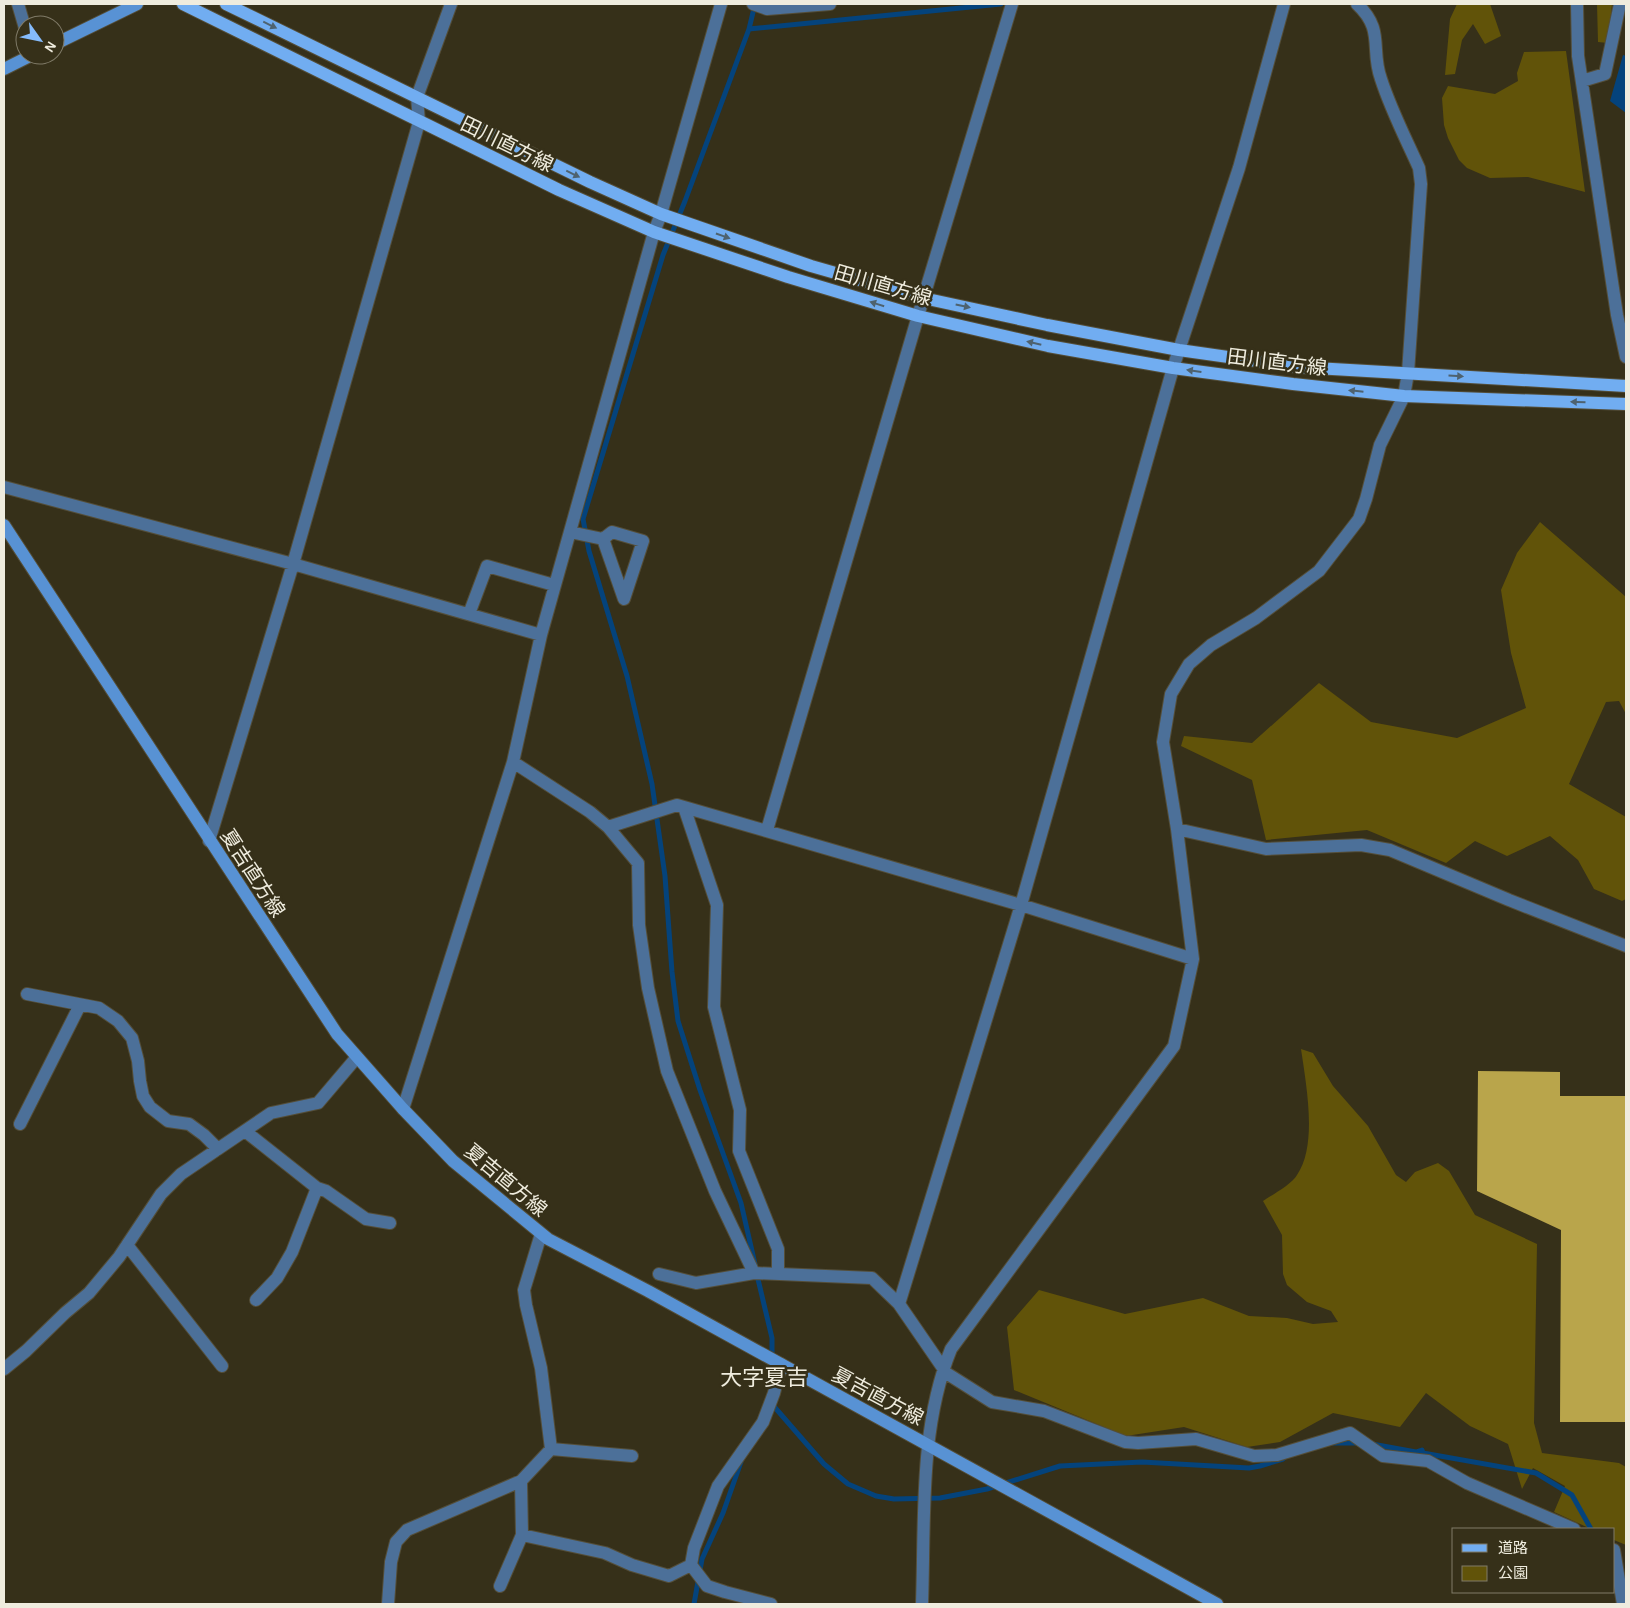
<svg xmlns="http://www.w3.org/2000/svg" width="1630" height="1608" viewBox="0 0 1630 1608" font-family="'Alegreya Sans','Noto Sans JP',sans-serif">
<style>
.green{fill:#615309}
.water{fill:#04437c}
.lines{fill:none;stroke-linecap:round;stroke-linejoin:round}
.stream{stroke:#04437c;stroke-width:5}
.building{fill:#b9a54b}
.street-casing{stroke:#544e39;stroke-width:14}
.secondary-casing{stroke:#544e39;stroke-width:14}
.primary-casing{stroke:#544e39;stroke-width:14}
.street{stroke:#4c7099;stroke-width:12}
.secondary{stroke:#5892d4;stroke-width:12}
.primary{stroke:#71adf1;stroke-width:12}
.oneway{fill:#4e626f}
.labels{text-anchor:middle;stroke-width:5;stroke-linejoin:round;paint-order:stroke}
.street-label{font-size:20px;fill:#efecde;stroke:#363019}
.quarter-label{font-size:22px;fill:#efecde;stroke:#363019}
</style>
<rect width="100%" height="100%" fill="#363019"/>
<path class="green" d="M1457,4H1490L1501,36L1485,44L1473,24L1462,40L1455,74L1445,75L1450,19Z
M1597,4H1612L1608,43L1598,42Z
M1566,51L1585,192L1528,177L1490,178L1467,168L1459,160L1448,138L1444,125L1442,98L1448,86L1495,94L1518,81L1517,73L1524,52Z
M1540,522L1626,597V714L1619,701L1606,702L1569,784L1626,817V899L1622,901L1594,889L1578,860L1550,836L1507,856L1475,841L1446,863L1367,830L1266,840L1252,780L1181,746L1184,736L1252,743L1319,683L1371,722L1457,738L1526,708L1511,653L1501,590L1517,553Z
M1301,1049L1313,1053L1333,1086L1368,1126L1396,1175L1406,1182L1415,1172L1438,1163L1449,1171L1475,1215L1537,1244L1534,1423L1542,1453L1619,1463L1626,1467V1553V1545L1614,1540V1529H1591L1554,1512L1565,1486L1533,1468L1522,1489L1508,1444L1470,1426L1426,1393L1400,1427L1333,1413L1280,1442L1247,1447L1184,1427L1126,1436L1014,1390L1007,1327L1039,1290L1125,1314L1203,1298L1249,1316L1287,1318L1313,1324L1338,1322L1331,1311L1307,1302L1287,1285L1283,1274L1282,1235L1263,1201C1272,1195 1292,1184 1297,1175C1318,1145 1306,1084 1301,1049Z"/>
<path class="water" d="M1623,55L1626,56V113L1610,101Z"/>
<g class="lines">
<path class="stream" d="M755,4L749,29L685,201L663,255L583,519L589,551L627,676L652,784L665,876L672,972L678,1021L700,1090L741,1203L755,1264
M749,29L1001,4
M757,1275L772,1338V1375
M771,1403L824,1464L848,1484L876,1496L894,1499L940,1498L987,1489L1060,1466L1142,1462L1249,1468L1260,1466L1283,1459
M1334,1443H1361
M1372,1444L1416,1452L1422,1450L1423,1453L1536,1473L1572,1495L1591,1529
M694,1604L702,1559L723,1513L741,1462"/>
</g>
<path class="building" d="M1478,1071L1560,1072V1096H1626V1422H1560L1561,1230L1477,1191Z"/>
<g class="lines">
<g class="street-casing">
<path id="street" d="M18,4L25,28
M753,4L767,9L830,4
M1577,4L1578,56L1617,315L1626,357
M1582,81L1605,74L1620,4
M4,487L293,564L541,635
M570,532L603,539L612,532L643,541L624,599L603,539
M469,614L487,566L554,585
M513,762L590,812L608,827L638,863L639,925L648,988L667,1071L715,1191L754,1273
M684,807L717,905L714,1007L740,1110L739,1151L778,1249V1274
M608,827L677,805L1021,905L1193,959
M1177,829L1266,849L1361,845L1390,850L1509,900L1626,946
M767,830L918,316L1012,4
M209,841L293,564L419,122L417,97L451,4
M27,994L99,1008L118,1021L132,1038L138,1061L140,1081L143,1096L150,1107L168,1121L189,1124L204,1135L218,1149
M403,1109L513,762L541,635L654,232L661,214L721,4
M20,1124L80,1005
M245,1131L317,1188L292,1252L277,1278L256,1300
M317,1188L326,1191L366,1219L390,1223
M127,1245L222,1366
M659,1274L696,1283L754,1273L872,1278L899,1304L943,1368
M899,1304L1021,905L1173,368L1239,168L1284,4
M4,1369L26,1351L65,1313L89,1293L119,1257L161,1194L181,1174L271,1113L318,1103L357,1057
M943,1371L992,1402L1044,1411L1125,1442L1138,1443L1196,1439L1254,1456L1277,1455L1350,1433L1383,1456L1428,1461L1467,1483L1574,1529
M551,1449L632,1456
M522,1535L605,1553L632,1565L669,1576L691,1565
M1614,1550L1623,1604
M500,1586L522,1535L521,1481
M388,1604L391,1562L396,1542L407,1530L521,1481L551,1449L541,1368L526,1305L524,1290L541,1234
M771,1604L725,1592L707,1586L691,1565L694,1548L718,1486L763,1422L774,1393L781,1364
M922,1604C925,1520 919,1428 951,1349L1174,1046L1193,959L1177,829L1163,742L1171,694L1189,664L1211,645L1256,618L1319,571L1359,519L1366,499L1380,445L1404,396L1408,373L1421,184L1419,168C1406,139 1391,110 1381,79C1370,49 1385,30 1357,4"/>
</g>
<g class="secondary-casing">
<path id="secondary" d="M55,44L137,4
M4,69L32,55
M4,525L337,1034L403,1109L453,1161L548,1239L648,1291L1217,1604"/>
</g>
<g class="primary-casing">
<path id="primary" d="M183,4L559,190L654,232L788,277L918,316L1048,346L1173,368L1293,384L1404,396L1626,404
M226,4L590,182L661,214L811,266L923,298L1047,325L1179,350L1298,367L1626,386"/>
</g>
<use href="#street" class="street"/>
<use href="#secondary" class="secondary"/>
<use href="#primary" class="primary"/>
</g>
<defs><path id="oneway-solid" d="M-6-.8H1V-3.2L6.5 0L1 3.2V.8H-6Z" transform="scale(1.25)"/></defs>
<g class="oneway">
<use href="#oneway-solid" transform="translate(270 25) rotate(26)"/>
<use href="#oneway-solid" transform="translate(573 174) rotate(26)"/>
<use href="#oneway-solid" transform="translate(723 236) rotate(19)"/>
<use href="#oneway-solid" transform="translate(877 304) rotate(-163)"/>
<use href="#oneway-solid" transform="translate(963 306) rotate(12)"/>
<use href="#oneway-solid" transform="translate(1034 343) rotate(-167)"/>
<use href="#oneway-solid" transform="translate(1194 371) rotate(-172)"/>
<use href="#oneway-solid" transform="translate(1456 376) rotate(3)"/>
<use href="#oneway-solid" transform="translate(1356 391) rotate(-174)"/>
<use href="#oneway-solid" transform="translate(1578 402) rotate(-178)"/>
</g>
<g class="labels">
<g class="street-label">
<text transform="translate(507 144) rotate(26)" y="7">田川直方線</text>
<text transform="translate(883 285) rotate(16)" y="7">田川直方線</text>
<text transform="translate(1277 362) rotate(7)" y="7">田川直方線</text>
<text transform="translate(253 873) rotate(57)" y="7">夏吉直方線</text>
<text transform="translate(506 1180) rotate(40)" y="7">夏吉直方線</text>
<text transform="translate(878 1396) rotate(28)" y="7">夏吉直方線</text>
</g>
<g class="quarter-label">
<text x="764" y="1385">大字夏吉</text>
</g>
</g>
<rect width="1630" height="1608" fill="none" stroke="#efecde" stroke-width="10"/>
<rect x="1452" y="1528" width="162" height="65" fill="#363019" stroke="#807b68"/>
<rect x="1462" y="1544" width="25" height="8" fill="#71adf1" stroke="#807b68"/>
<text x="1498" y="1553" font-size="15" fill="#efecde">道路</text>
<rect x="1462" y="1566" width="25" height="15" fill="#615309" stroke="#807b68"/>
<text x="1498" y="1578" font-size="15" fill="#efecde">公園</text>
<g transform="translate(40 40) rotate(123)"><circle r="24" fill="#363019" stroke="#807b68"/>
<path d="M0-4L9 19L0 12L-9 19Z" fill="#85bbfb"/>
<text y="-8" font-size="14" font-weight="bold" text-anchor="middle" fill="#efecde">N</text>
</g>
</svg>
